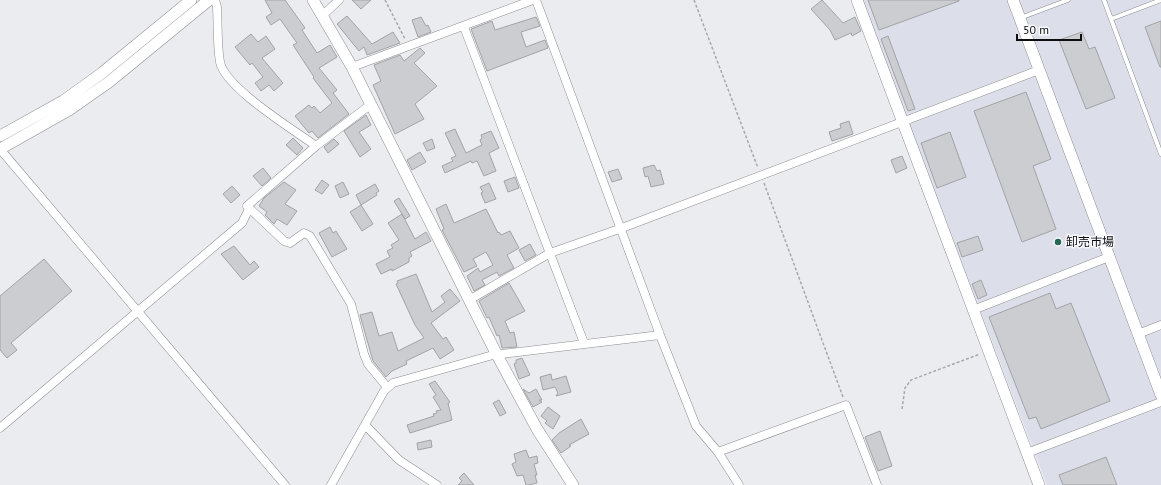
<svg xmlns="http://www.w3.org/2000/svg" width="1161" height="485" viewBox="0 0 1161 485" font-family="'PT Sans','Noto Sans JP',sans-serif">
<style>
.built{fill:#dcdee9}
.building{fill:#cccdd1;stroke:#a2a3a7}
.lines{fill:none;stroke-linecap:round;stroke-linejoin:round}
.lane-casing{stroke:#8c8d91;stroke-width:5}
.street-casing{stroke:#8c8d91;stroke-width:9}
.secondary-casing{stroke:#8c8d91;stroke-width:12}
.path{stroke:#a7a8ac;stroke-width:1.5;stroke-dasharray:3 2;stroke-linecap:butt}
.lane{stroke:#fff;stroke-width:4}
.street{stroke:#fff;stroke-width:8}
.secondary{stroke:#fff;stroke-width:11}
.poi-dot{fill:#266755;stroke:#f8f9fd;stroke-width:1.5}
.labels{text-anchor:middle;stroke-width:3;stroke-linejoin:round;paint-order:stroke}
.poi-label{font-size:12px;fill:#0d0d0f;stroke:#f8f9fd;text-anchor:start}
</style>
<rect width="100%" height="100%" fill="#ebecf0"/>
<path class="built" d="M862,0H1161V485H1047Z"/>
<path class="building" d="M265,0H285L305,28L302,30L317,53L330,45L337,57L319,68L337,90L333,93L349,114L318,138L312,131L309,133L295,116L309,105L312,108L314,106L320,113L332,103L313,78L314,77L293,45L297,43L280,19L271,25L266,17L272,13Z
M352,0H371L361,9Z
M822,0L843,23L855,17L861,31L852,36L851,33L835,40L830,30L811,9Z
M868,0H959V1L879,30Z
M347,16L372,44L393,32L400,43L367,55L364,47L359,51L337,24Z
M421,17L426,26L428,25L431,32L418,37L412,20Z
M536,17L540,26L521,32L526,47L545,40L548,48L487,71L471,29L492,21L495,30Z
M1161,21V67H1160L1145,27Z
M1082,32L1089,49L1095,47L1115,98L1086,109L1059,40Z
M251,34L258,42L266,36L275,49L262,58L283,83L274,91L269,85L261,91L255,83L263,77L252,63L250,65L235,47Z
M888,36L915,109L908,111L881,39Z
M420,48L425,53L414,63L437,86L415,104L424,119L395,134L373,85L381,81L374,65L400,55L404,61Z
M1026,92L1051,159L1033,166L1056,229L1022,242L974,111Z
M366,115L371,125L359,132L371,149L360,157L344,131Z
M849,121L853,134L832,141L829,132L841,128L840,124Z
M455,129L466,153L482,145L480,140L482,138L481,135L491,131L499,148L489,153L496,171L484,176L477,161L472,163L471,161L445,173L442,166L453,161L451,158L456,156L445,133Z
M950,132L966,177L937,188L921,143Z
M293,138L303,148L297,155L286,145Z
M334,139L339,144L328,153L324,147Z
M432,139L435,148L427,151L423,143Z
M420,152L426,162L412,170L407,160Z
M902,156L907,168L896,173L891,160Z
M654,165L657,171L660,170L664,184L651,187L648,176L645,177L643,168Z
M263,168L271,178L262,186L253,176Z
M618,169L622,179L612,182L608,172Z
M515,177L519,188L508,192L504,181Z
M322,180L329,185L322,194L315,190Z
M284,182L296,190L285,204L297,211L287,225L277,219L274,224L265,215L267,212L259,206L264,198Z
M343,182L349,194L340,198L335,186Z
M489,183L496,199L485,203L481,193L483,192L480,187Z
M375,184L379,191L376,193L377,195L361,205L356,195Z
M232,186L240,195L231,203L223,194Z
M399,198L410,216L405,219L394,201Z
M446,204L454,223L486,209L498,233L499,232L501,235L510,231L519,248L507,255L514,268L499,276L497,272L482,280L485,285L474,291L467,276L478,268L480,272L493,265L486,252L473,259L477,266L464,272L442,230L444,229L436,209Z
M361,205L373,224L362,231L350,212Z
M402,214L415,239L426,232L431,241L410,252L412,256L409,258V262L392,271V269L381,274L376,264L390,257L387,251L393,248L391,245L399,240L388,223Z
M330,227L333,233L336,231L347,249L332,257L319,233Z
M978,236L983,250L962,257L957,243Z
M530,244L536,255L525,261L519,250Z
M234,246L250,265L254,261L259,267L243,280L221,254Z
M44,259L72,291L11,343L17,350L7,358L0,350V296Z
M416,274L432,312L445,302L441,296L450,289L460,301L431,323L443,339L446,337L454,350L440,359L433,348L406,361L407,364L392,371L386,377L373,361L360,315L372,312L379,336L392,332L398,351L424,338L415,325L396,284L398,283L397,281Z
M981,280L987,295L978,299L972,284Z
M509,283L525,311L505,321L510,333L514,332L517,347L502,348L499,335L497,336L489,317L487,318L479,301Z
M1050,293L1056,309L1071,303L1110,401L1041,429L1036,417L1029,419L989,317Z
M522,358L530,375L519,379L514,364L516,363V360Z
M551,374L552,380L566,376L571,392L556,396L558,393L555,387L543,390L540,377Z
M435,381L450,402L448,403L452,420L410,433L407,425L434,416L433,414L437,413L436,411L441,410L433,397L436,395L429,384Z
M523,389L529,393L536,389L542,400H539L542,402L533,407Z
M499,400L506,413L500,416L493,403Z
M548,407L560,416L553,429L545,423L547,421L541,416Z
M581,419L589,434L569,445L571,446L561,453L552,440L559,433Z
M880,431L892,466L878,471L865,437Z
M431,440L432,447L418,450L417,443Z
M526,450L529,458L537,456L538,463L534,464L537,475H535L537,483L529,485H526L523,475L517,476L512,464L516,462L514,454Z
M1106,457L1117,485H1063L1059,475Z
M464,473L474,485H458L462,481L459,478Z"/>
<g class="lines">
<g class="lane-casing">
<path id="lane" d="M1104,0L1161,154
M1020,18L1068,0
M1111,19L1161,0"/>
</g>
<g class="street-casing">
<path id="street" d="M215,0L217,7C218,25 217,45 220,62C225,88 294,130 316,146
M536,0L660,335L696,426L718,452L739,485
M322,16L339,0
M464,27L584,343
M352,67L533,0
M370,105L316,146L247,206L284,241L290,243L304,233L310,236L351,304L364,354L368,364L387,387
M0,149L285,485
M469,300L550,253L622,228L1039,70
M973,310L1109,257
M1138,334L1161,325
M365,425L399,460L437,485
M0,428L242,223L249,209
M718,452L846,405L877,485
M1027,453L1161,402
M331,485L384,391L393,383L493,355L660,335"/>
</g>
<g class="secondary-casing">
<path id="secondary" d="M313,0L352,67L497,355L537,429L573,485
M857,0L1039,485
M1013,0L1161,395
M0,136L63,101L102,73L191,0
M0,149L69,110L109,82L209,0"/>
</g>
<path class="path" d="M385,0L405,39
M694,0L758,168
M764,183L843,397
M902,409L905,388L911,380L980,354"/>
<use href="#lane" class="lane"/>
<use href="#street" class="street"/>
<use href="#secondary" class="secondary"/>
</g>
<circle class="poi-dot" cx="1058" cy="242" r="4"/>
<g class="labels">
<g class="poi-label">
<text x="1066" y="246">卸売市場</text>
</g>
</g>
<path d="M1017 34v6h64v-6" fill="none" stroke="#0d0d0f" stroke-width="2"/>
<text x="1023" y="34" font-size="12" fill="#0d0d0f" stroke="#f8f9fd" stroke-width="3" paint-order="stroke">50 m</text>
</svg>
